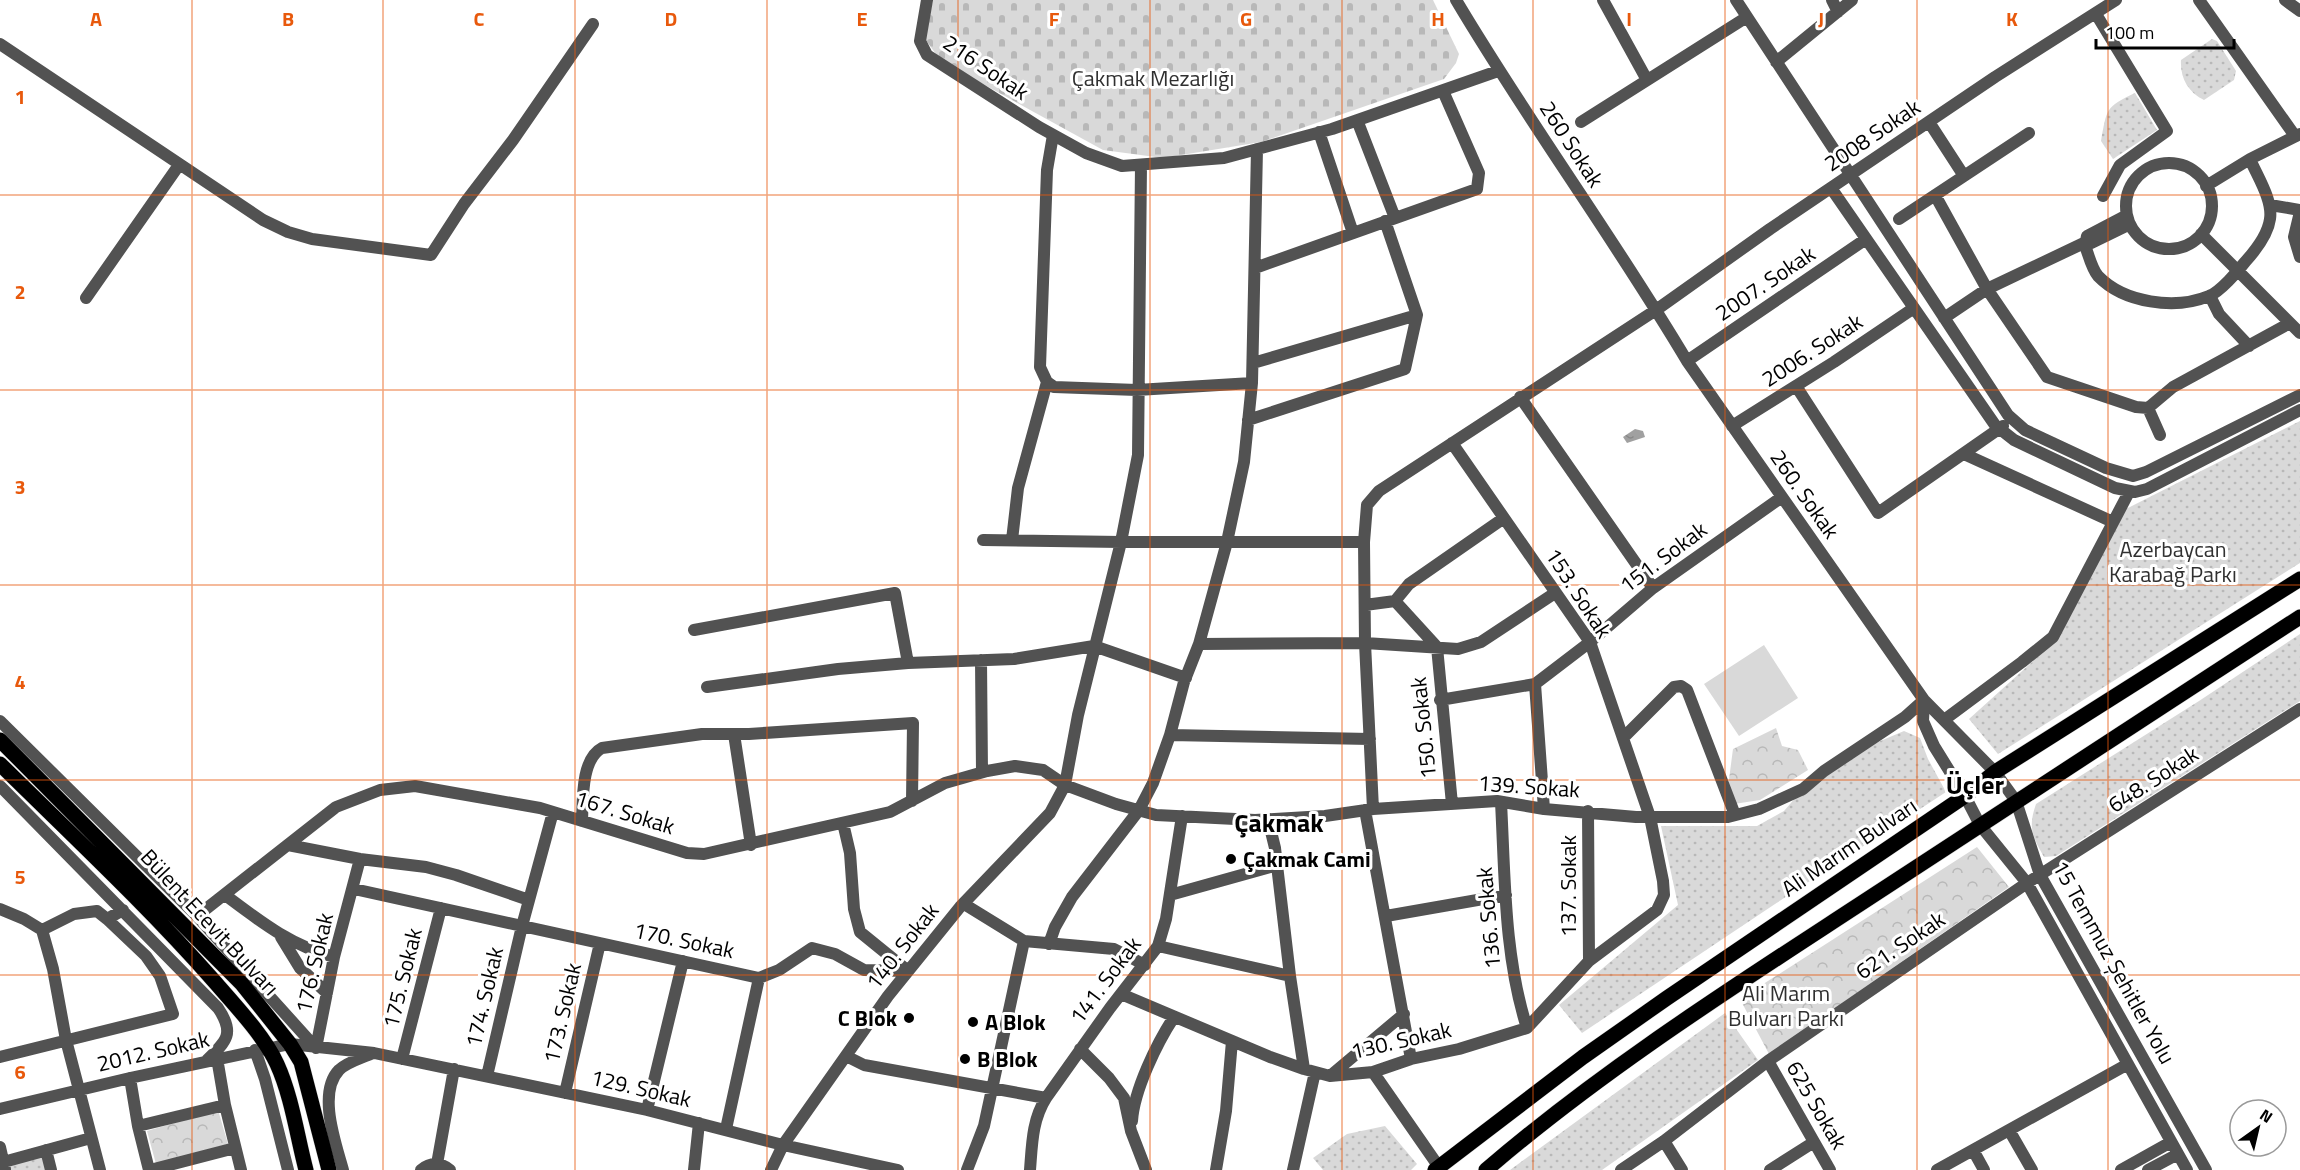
<svg xmlns="http://www.w3.org/2000/svg" width="2300" height="1170" viewBox="0 0 2300 1170" font-family="'Titillium Web',sans-serif">
<style>
.green{fill:#d9d9d9}
.forest{fill:url(#forest-crowns)}
.cemetery{fill:url(#cemetery-stones)}
.park{fill:url(#park-dots)}
.water{fill:url(#water-ripples)}
.lines{fill:none;stroke-linecap:round;stroke-linejoin:round}
.major-casing{stroke:#dbdbdb;stroke-width:16}
.minor{stroke:#525252;stroke-width:12}
.major{stroke:#000;stroke-width:15}
.grid{fill:none;stroke:#e8590c;stroke-width:1.5;stroke-opacity:0.55}
.poi-dot{fill:#000;stroke:#fff;stroke-width:2}
.labels{text-anchor:middle;stroke-width:6;stroke-linejoin:round;paint-order:stroke}
.street-label{font-size:22px;fill:#000;stroke:#fff}
.park-label{font-size:22px;fill:#303030;stroke:#fff}
.poi-label{font-size:22px;font-weight:bold;fill:#000;stroke:#fff;text-anchor:start}
.quarter-label{font-size:26px;font-weight:bold;fill:#000;stroke:#fff}
.grid-label{font-size:20px;text-anchor:middle;font-weight:bold;fill:#e8590c;stroke:#fff;stroke-width:6;stroke-linejoin:round;paint-order:stroke}
</style>
<defs>
<pattern id="forest-crowns" width="20" height="18" patternUnits="userSpaceOnUse" patternTransform="scale(1.5)"><rect width="20" height="18" fill="#d9d9d9"/><path d="M2 6a3 3 0 1 1 6 0M12 15a3 3 0 1 1 6 0" fill="none" stroke="#b8b8b8"/></pattern>
<pattern id="cemetery-stones" width="16" height="16" patternUnits="userSpaceOnUse" patternTransform="scale(1.5)"><rect width="16" height="16" fill="#d9d9d9"/><path d="M2 7V4a2 2 0 0 1 4 0v3zM10 15v-3a2 2 0 0 1 4 0v3z" fill="#b8b8b8"/></pattern>
<pattern id="park-dots" width="8" height="8" patternUnits="userSpaceOnUse" patternTransform="scale(1.5)"><rect width="8" height="8" fill="#d9d9d9"/><path d="M2 2h.1M6 6h.1" fill="none" stroke="#b8b8b8" stroke-width="1.8" stroke-linecap="round"/></pattern>
<pattern id="water-ripples" width="26" height="14" patternUnits="userSpaceOnUse" patternTransform="scale(1.5)"><rect width="26" height="14" fill="#a0a0a0"/><path d="M2 4q2-2 4 0t4 0M15 11q2-2 4 0t4 0" fill="none" stroke="#888"/></pattern>
</defs>
<rect width="100%" height="100%" fill="#fff"/>
<path class="green" d="M1764,645L1798,698L1739,736L1704,684Z"/>
<path class="forest" d="M1776,728L1782,746L1798,750L1808,770L1760,800L1734,804L1728,787L1733,749Z
M1977,847L2009,887L1769,1054L1740,999Z
M218,1110L228,1144L156,1164L147,1131Z"/>
<path class="cemetery" d="M933,0H1433L1459,54L1456,63L1444,79L1261,142L1163,158L1103,150L941,61L925,39Z"/>
<path class="park" d="M2212,39L2217,41L2236,71L2234,80L2204,100C2188,92 2180,78 2181,60Z
M2135,93L2157,130L2113,159L2101,141C2107,109 2105,107 2135,93Z
M2300,421V563L1998,754L1969,719L2052,644L2122,511Z
M2300,634V701L2056,856L2044,857C2032,836 2028,827 2036,804L2199,701Z
M1904,731L1920,738L1928,759L1946,792L1775,904L1582,1033L1559,1005L1678,905L1661,826H1757L1784,811L1803,789L1878,742Z
M1725,1013L1758,1060L1602,1170H1510Z
M1385,1126L1417,1164L1411,1170H1323L1313,1158L1347,1134Z
M42,1156L46,1170H11L9,1166Z"/>
<path class="water" d="M1635,429L1643,431L1645,437L1627,443L1623,437Z"/>
<g class="lines">
<g class="major-casing">
<path id="major" d="M0,740L242,984L290,1044L301,1062L329,1170
M0,764C72,835 147,905 214,981C234,1004 265,1037 277,1064C292,1097 297,1136 306,1170
M1435,1170L1583,1057L1667,998L1965,796L1995,772L2300,579
M1486,1170C1601,1071 1730,989 1857,906C2004,810 2152,713 2300,617"/>
</g>
<path class="minor" d="M927,0L920,41L927,55L1039,127L1086,153L1122,166L1224,158L1332,129L1498,71
M1456,0C1529,123 1614,238 1687,361L1924,700L1995,772L2016,801L2040,875L2206,1170
M1603,0L1647,80
M1736,0L2008,415L2025,430L2106,468L2133,476L2146,472L2300,395
M1832,0L1838,12
M2199,0L2295,136
M2285,0L2300,11
M2096,14L2167,131L2120,165L2103,196
M0,44L263,220L288,232L312,239L431,255L464,204L513,140L593,24
M1776,62L1852,0
M1357,120L1395,218
M1581,122L1747,17
M1929,122L1964,176
M1319,132L1353,233
M1053,135L1047,170L1040,367L1047,382L1054,387L1137,390L1252,383
M2126 206a43 43 0 1 1 86 0a43 43 0 1 1-86 0Z
M2206,186L2250,159L2300,134
M1831,188L1995,425L2014,440L2115,488L2135,492L2147,489L2300,410
M1935,195L1987,289L2047,377L2136,407L2148,408L2173,387L2290,323
M2270,205L2300,210
M2300,212L2294,237L2300,257
M1899,219L2029,133
M2201,234L2300,333
M2086,241L2087,236L2127,215
M2084,243C2088,252 2091,268 2098,276C2124,303 2175,310 2209,296C2220,292 2238,271 2245,262C2255,251 2268,234 2270,219C2273,200 2257,176 2250,159
M1255,268L1477,189L1479,173L1443,91
M2210,296L2219,314L2249,346
M86,298L179,165
M1944,318L1987,289L2086,242L2091,243L2130,224
M1687,361L1866,239
M1253,363L1417,315
M1796,386L1878,513L2003,426
M1520,397L1653,588
M2148,408L2160,435
M1248,420L1405,369L1417,315L1385,221
M1732,426L1834,362L1914,308
M1964,454L2113,522
M983,540L1121,542H1364
M1012,540L1018,488L1047,382
M1395,601L1437,647
M1365,605L1395,601L1409,584L1504,518
M694,630L895,593L908,663
M1199,644L1365,643L1458,649L1481,642L1555,593
M1437,647L1452,804
M981,660L982,772
M1535,684L1544,809
M707,687L838,669L908,663L1014,659L1094,646L1186,678
M1440,700L1535,684L1590,642L1653,588L1782,497
M1924,700L1923,721L1934,746L1965,796L1980,825L2027,883L2187,1170
M1944,720L2022,662L2053,637L2129,492
M0,721L197,916L316,1048
M734,734L751,845
M1170,735L1370,739
M1624,737L1674,687L1681,686L1687,690L1735,815
M0,786L218,1008C235,1033 227,1041 207,1060
M1501,802C1505,877 1504,956 1527,1028
M1373,809L1365,643L1364,542L1367,505L1379,491L1656,310L1770,229L1995,77L2116,0
M1365,810L1411,1059
M1588,811L1589,961
M1268,819L1275,848L1290,976L1304,1069
M582,821C583,800 581,759 602,748L702,734H749L913,723L912,801
M843,823L850,853L854,909L860,932L908,971
M288,845L360,859L426,867L456,875L529,900
M354,889L759,978L779,970L812,948L835,954L864,970L908,971
M225,895C261,922 290,945 334,957
M1170,895L1277,865
M964,904L1024,941L1114,949L1145,965
M0,909L24,919L42,930
M197,916L336,807L380,790L415,786L540,808L687,853L704,854L890,812L945,783L987,771L1015,766L1043,770L1065,785L1116,804L1156,815L1255,820L1325,816L1373,809L1497,801L1544,809L1636,817H1728L1759,809L1803,789L1824,771L1905,717L1924,700
M1386,916L1506,895
M281,937L300,968L327,993
M1049,944L1055,927L1072,897L1139,810L1153,783L1170,735L1184,682L1199,644L1227,542L1244,462L1252,383L1257,149
M1158,946L1290,976
M1121,994L1270,1057L1304,1069L1330,1076L1373,1072L1411,1059L1459,1049L1527,1028L1589,961L1657,910L1664,895L1663,881L1650,817L1590,642L1452,443
M316,1048L334,957L360,859
M1080,1049L1109,1078L1124,1098L1131,1131L1146,1170
M255,1050L265,1079L288,1170
M846,1056L864,1065L1046,1098L1110,1008L1158,946L1166,919L1182,816
M0,1057L173,1014L160,976L146,956L107,919
M217,1058L225,1105L241,1170
M402,1059L441,908
M1768,1061L1830,1170
M1373,1072L1441,1170
M487,1076L522,926L553,812
M1330,1076L1404,1014
M130,1078L138,1126L149,1170
M565,1093L600,943
M0,1109L130,1078L290,1044L374,1053L647,1110L783,1145L898,1170
M647,1110L683,961
M1132,1121C1134,1090 1157,1043 1174,1017
M138,1126L225,1105
M726,1129L759,978
M2009,1130L2032,1170
M1664,1141L1682,1170
M0,1147L5,1169
M46,1150L51,1170
M1973,1150L1984,1170
M0,1163L91,1138
M437,1164L454,1069
M100,1170L66,1040L53,969L42,930L74,914L97,911L107,919L123,910
M150,1170L235,1148
M343,1170C336,1144 317,1093 339,1070C347,1062 362,1058 373,1053
M421,1170C430,1162 441,1162 450,1170
M694,1170L699,1123
M771,1170L783,1145L888,996L960,907L1050,813L1065,785L1078,715L1121,542L1138,455L1141,165
M967,1170L984,1126L1024,941
M1030,1170C1032,1145 1032,1120 1046,1098
M1216,1170L1226,1111L1232,1041
M1293,1170L1315,1072
M1621,1170L1664,1141L1768,1061L2027,883L2300,709
M1770,1170L1814,1142
M1937,1170L2128,1064
M2121,1170L2171,1142
M2148,1170L2178,1154"/>
<use href="#major" class="major"/>
</g>
<path class="grid" d="M192,0V1170M383,0V1170M575,0V1170M767,0V1170M958,0V1170M1150,0V1170M1342,0V1170M1533,0V1170M1725,0V1170M1917,0V1170M2108,0V1170M0,195H2300M0,390H2300M0,585H2300M0,780H2300M0,975H2300"/>
<g class="poi-dot">
<circle cx="1231" cy="859" r="6"/>
<circle cx="909" cy="1018" r="6"/>
<circle cx="973" cy="1022" r="6"/>
<circle cx="965" cy="1059" r="6"/>
</g>
<g class="labels">
<g class="street-label">
<text transform="translate(986 67) rotate(34)" y="8">216 Sokak</text>
<text transform="translate(1872 135) rotate(-34)" y="8">2008 Sokak</text>
<text transform="translate(1572 144) rotate(57)" y="8">260 Sokak</text>
<text transform="translate(1765 283) rotate(-34)" y="8">2007. Sokak</text>
<text transform="translate(1812 350) rotate(-33)" y="8">2006. Sokak</text>
<text transform="translate(1805 494) rotate(55)" y="8">260. Sokak</text>
<text transform="translate(1663 557) rotate(-37)" y="8">151. Sokak</text>
<text transform="translate(1579 593) rotate(57)" y="8">153. Sokak</text>
<text transform="translate(1423 728) rotate(-96)" y="8">150. Sokak</text>
<text transform="translate(2153 779) rotate(-33)" y="8">648. Sokak</text>
<text transform="translate(1529 786) rotate(4)" y="8">139. Sokak</text>
<text transform="translate(625 812) rotate(17)" y="8">167. Sokak</text>
<text transform="translate(1849 847) rotate(-34)" y="8">Ali Marım Bulvarı</text>
<text transform="translate(1568 886) rotate(-90)" y="8">137. Sokak</text>
<text transform="translate(1488 918) rotate(-95)" y="8">136. Sokak</text>
<text transform="translate(210 922) rotate(47)" y="8">Bülent Ecevit Bulvarı</text>
<text transform="translate(684 940) rotate(12)" y="8">170. Sokak</text>
<text transform="translate(1900 945) rotate(-34)" y="8">621. Sokak</text>
<text transform="translate(902 946) rotate(-52)" y="8">140. Sokak</text>
<text transform="translate(2114 962) rotate(61)" y="8">15 Temmuz Şehitler Yolu</text>
<text transform="translate(314 963) rotate(-77)" y="8">176. Sokak</text>
<text transform="translate(402 978) rotate(-76)" y="8">175. Sokak</text>
<text transform="translate(1105 980) rotate(-53)" y="8">141. Sokak</text>
<text transform="translate(484 997) rotate(-77)" y="8">174. Sokak</text>
<text transform="translate(562 1013) rotate(-77)" y="8">173. Sokak</text>
<text transform="translate(1401 1040) rotate(-13)" y="8">130. Sokak</text>
<text transform="translate(153 1051) rotate(-13)" y="8">2012. Sokak</text>
<text transform="translate(641 1088) rotate(13)" y="8">129. Sokak</text>
<text transform="translate(1817 1105) rotate(60)" y="8">625 Sokak</text>
</g>
<g class="park-label">
<text x="1153" y="86">Çakmak Mezarlığı</text>
<text x="2173" y="557">Azerbaycan<tspan x="2173" dy="25">Karabağ Parkı</tspan></text>
<text x="1786" y="1001">Ali Marım<tspan x="1786" dy="25">Bulvarı Parkı</tspan></text>
</g>
<g class="poi-label">
<text x="1243" y="867">Çakmak Cami</text>
<text x="897" y="1026" text-anchor="end">C Blok</text>
<text x="985" y="1030">A Blok</text>
<text x="977" y="1067">B Blok</text>
</g>
<g class="quarter-label">
<text x="1975" y="794">Üçler</text>
<text x="1279" y="832">Çakmak</text>
</g>
</g>
<g class="grid-label">
<text x="96" y="26">A</text>
<text x="288" y="26">B</text>
<text x="479" y="26">C</text>
<text x="671" y="26">D</text>
<text x="862" y="26">E</text>
<text x="1054" y="26">F</text>
<text x="1246" y="26">G</text>
<text x="1438" y="26">H</text>
<text x="1629" y="26">I</text>
<text x="1821" y="26">J</text>
<text x="2012" y="26">K</text>
<text x="20" y="104">1</text>
<text x="20" y="299">2</text>
<text x="20" y="494">3</text>
<text x="20" y="689">4</text>
<text x="20" y="884">5</text>
<text x="20" y="1079">6</text>
</g>
<g transform="translate(2258 1128) rotate(34)"><circle r="28" fill="#ffffff" stroke="#999999" stroke-width="1.5"/>
<path d="M0-4.5L10 22L0 15L-10 22Z" fill="#000000"/>
<text y="-9" font-size="16" font-weight="bold" text-anchor="middle" fill="#000000">N</text>
</g>
<path d="M2096 39v9h138v-9" fill="none" stroke="#000000" stroke-width="3"/>
<text x="2105" y="39" font-size="18" fill="#000000" stroke="#ffffff" stroke-width="4.5" paint-order="stroke">100 m</text>
</svg>
